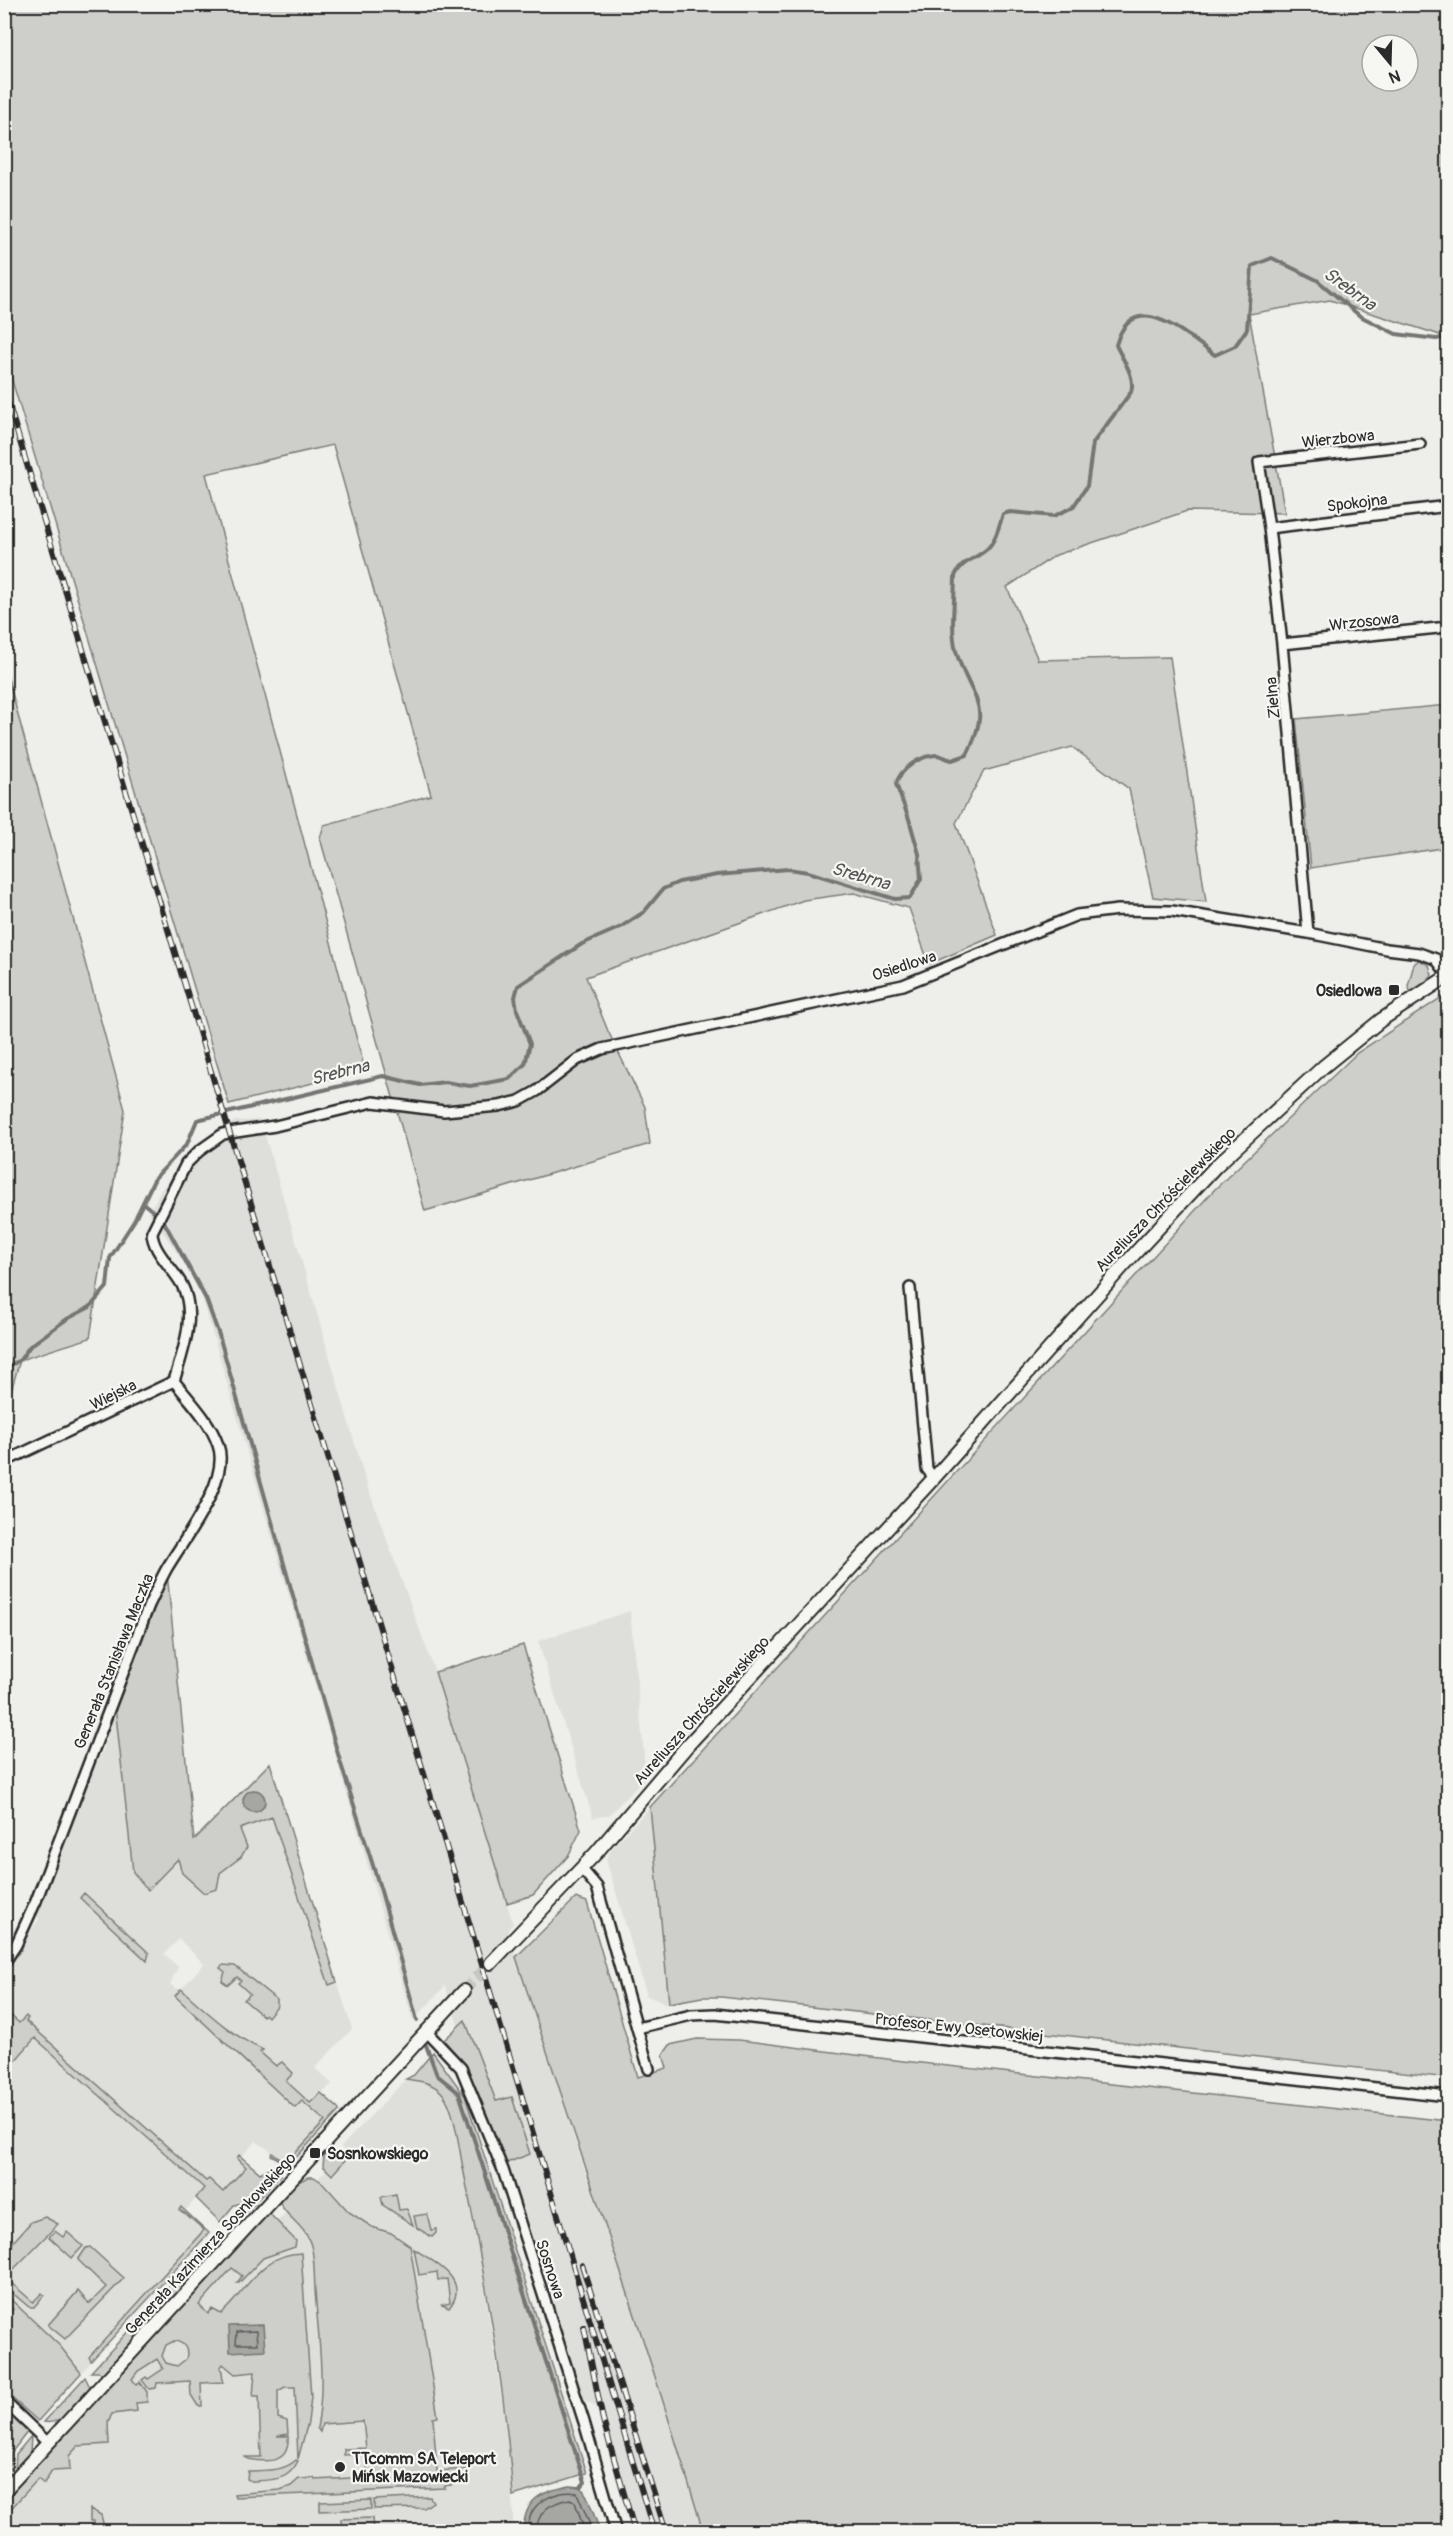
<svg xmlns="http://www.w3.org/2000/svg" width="1453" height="2536" viewBox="0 0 1453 2536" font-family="Pangolin,sans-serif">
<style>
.built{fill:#dededb;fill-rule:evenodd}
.green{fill:#cececa;stroke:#7c7c7a;stroke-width:1.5;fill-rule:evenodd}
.water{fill:#a6a6a3;stroke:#757573;stroke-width:1.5}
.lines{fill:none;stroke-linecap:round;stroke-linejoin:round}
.shore{stroke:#5c5c5b;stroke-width:1.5}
.stream{stroke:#757573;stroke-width:4}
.tertiary-tunnel{stroke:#c7c7c4;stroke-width:12;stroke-dasharray:12 6;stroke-linecap:butt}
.minor-casing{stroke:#2b2b2b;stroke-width:14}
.tertiary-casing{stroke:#2b2b2b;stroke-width:16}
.minor{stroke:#f6f6f2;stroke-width:9}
.tertiary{stroke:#f6f6f2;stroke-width:12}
.rail-casing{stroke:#2b2b2b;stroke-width:6}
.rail{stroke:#f6f6f2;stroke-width:4;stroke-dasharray:11;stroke-linecap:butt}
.poi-dot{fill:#2b2b2b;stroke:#f6f6f2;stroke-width:2}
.labels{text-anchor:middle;stroke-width:4.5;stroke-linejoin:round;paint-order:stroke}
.street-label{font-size:16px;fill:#2b2b2b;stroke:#f6f6f2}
.poi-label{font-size:16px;font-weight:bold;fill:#2b2b2b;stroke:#f6f6f2;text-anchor:start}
.water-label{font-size:18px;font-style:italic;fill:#565655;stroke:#f6f6f2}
</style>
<rect width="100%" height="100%" fill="#eeeeea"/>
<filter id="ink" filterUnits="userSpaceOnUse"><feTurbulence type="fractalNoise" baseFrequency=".0167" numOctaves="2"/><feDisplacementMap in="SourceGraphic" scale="12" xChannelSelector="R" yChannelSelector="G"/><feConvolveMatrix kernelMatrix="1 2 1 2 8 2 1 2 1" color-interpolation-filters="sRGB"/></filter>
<g filter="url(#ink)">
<path class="built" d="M263,1120L265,1135L367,1485L435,1672L513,1923L508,1930L516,1957L585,2171L634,2309L703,2531H631L596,2406L582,2399L445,1986L413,2021L202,1297L184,1262L149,1213L161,1190L192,1151L235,1121Z
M630,1611L646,1776L609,1815L593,1818L538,1641Z
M116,1711L148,1890L251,1780L270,1763L352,2029L315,2068L332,2084L308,2106L325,2121L287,2162L256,2141L241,2157L260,2173L269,2168L232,2204L209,2184L185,2211L209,2233L45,2412L5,2383V1970L39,1919L35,1912L71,1811L102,1753ZM179,1939L204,1964L180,1990L170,1984L178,1967L164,1954Z
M650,1807L669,2003H665L647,1996L606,1859L612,1848Z
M406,2079L429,2083L443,2095L453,2119L477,2236L509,2449L514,2531L5,2532L4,2513L269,2225L275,2224L318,2179L344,2151L341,2147Z"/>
<path class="green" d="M5,5H1448V346L1440,335L1330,300L1249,314L1285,513L1187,511L1056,555L1007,587L1038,660L1170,657L1206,902L1153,897L1129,789L1072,747L984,771L956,823L997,935L929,964L909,908L854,893L804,900L586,977L608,1031L645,1107L650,1144L425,1211L320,838L324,825L431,795L333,445L206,474L365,1070L229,1104L5,357ZM1372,45H1408V81H1372Z
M5,667L125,1110L90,1338L20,1360L11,1391L5,1393Z
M1448,705V847L1311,868L1296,719Z
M1419,960L1429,965L1432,975L1416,992L1411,993L1408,986L1414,964Z
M1442,997L1448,1059V2078L721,1997H702L669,2003L650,1807L1214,1190L1357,1053Z
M167,1573L194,1840L270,1763L337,1982L329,1985L272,1817L240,1829L247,1847L241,1857L220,1873L217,1889L204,1893L182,1873L178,1859L148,1890L133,1872L115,1706Z
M523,1645L581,1830L568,1856L533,1895L507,1903L435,1672Z
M84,1893L149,1953L147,1961L80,1898Z
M576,1898L587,1902L638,2077L667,2068L663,2055L670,2045L697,2039L739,2040L903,2061L1448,2121V2531H703C646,2339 578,2149 516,1957Z
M222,1965L235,1966L277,2000V2006L268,2017L265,2014L263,2016L244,2000L250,1994L238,1983L241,1980L237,1977L228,1985L222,1981L225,1972L220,1968Z
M181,1989C207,2012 231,2035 263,2050L260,2052L276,2066L282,2062L293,2073L286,2081L310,2103L321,2093L338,2108L339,2111L289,2165L271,2155L272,2153L287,2162L325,2121L302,2101L295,2108L175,1996Z
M5,2010L19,2023L26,2016L28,2018L26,2021L206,2181L209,2179L223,2192L246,2167L237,2158L239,2155L260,2173L273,2166L280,2175L258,2199L234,2205L220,2222L196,2198L204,2188L35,2038L5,2072Z
M465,2020L496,2101L512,2097L530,2154L504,2164L465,2066L444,2040Z
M433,2052L465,2096L587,2473L513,2496C505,2387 485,2276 463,2168C459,2148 455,2110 443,2094C433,2082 420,2081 406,2079L414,2075Z
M329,2147L345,2160L332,2175L323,2166L324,2155Z
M308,2177H314L323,2183L349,2212L372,2227L391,2233L410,2246L438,2417L433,2418L437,2471L467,2469L468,2475L455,2484L445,2486V2488L235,2497L234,2494L280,2490L291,2486L299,2479L314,2478L315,2480L368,2477L366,2454L344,2455V2449L366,2448L363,2421L322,2424L320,2432L317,2428C326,2384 318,2335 315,2290C314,2274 315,2254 309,2240C303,2224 283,2215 279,2200L294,2184Z
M396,2194L399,2210L407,2209L413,2225L383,2205L381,2197Z
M262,2202L237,2229L231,2230L224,2225L241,2208Z
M181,2207L209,2233L91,2361L89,2357L204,2230L186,2214L179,2210Z
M268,2212L296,2241L295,2247L263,2258L239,2283H237L242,2276L232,2268L199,2305L208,2314L212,2309L221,2314C248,2290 260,2254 301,2253L311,2397L308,2422L298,2459L295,2387H285L278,2391V2418L287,2421L288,2434L277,2436H288C290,2463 269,2463 248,2459L245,2457H261L259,2396H253L255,2372L235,2374L223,2364L220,2368L222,2371L223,2382L201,2383L202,2406H198L191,2395L190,2381L157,2383L156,2388L149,2389L142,2380L146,2377L148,2379L163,2369L157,2359L138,2371L132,2379L136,2384L140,2382L147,2392V2402L136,2403L137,2411L112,2414L108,2423L109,2444L78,2446L69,2456L70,2470L52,2471L44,2484L38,2479L5,2515V2499ZM174,2341C184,2342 189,2349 186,2359L177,2366L166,2363L162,2356L166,2345Z
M427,2214L431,2230L436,2229V2233L432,2237L417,2228L414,2216Z
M45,2217L58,2224L5,2278V2251L31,2222Z
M55,2231L63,2237L67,2232L83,2246L72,2258L49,2237Z
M214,2237L218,2244L216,2251L168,2305L157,2299Z
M90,2247L124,2278L65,2339L48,2325L78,2291L89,2304L106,2287L78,2260L86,2248Z
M414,2249C434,2262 472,2280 449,2308L442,2305L450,2303L447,2279L438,2280L437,2272L419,2275Z
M9,2281L33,2302L42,2293L44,2295L34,2307H29L10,2291L7,2284Z
M5,2294L60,2346L81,2373L38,2421L5,2392V2319L13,2309L5,2302Z
M154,2303L160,2309V2312L103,2375L99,2372H91Z
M85,2377L91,2389C79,2402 64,2426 44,2422Z
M5,2408L28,2431L11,2453V2467L5,2474Z
M31,2436L30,2453L15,2471L16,2454Z
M296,2460L298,2461C288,2482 271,2480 251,2481L247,2479L248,2471C265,2470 283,2472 296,2460Z
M430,2497L433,2502L424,2508L374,2509V2500Z
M371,2500V2509L320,2511V2502Z
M90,2509L101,2515L105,2531H95L94,2521H90Z
M372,2518L373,2531H342L341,2519Z"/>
<path class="water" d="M243 1801a11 11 0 1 1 22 0a11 11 0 1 1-22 0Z
M263,2325L265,2350L230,2352L229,2326Z
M570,2486L581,2487L587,2496L600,2531H523C525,2499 539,2492 570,2486Z"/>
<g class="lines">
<path class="shore" d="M256,2331L257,2344H236L237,2332Z
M529,2532C529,2527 529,2521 530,2517C535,2499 560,2490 577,2493L593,2532
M536,2532C538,2510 550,2503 570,2499L575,2502L585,2532"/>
<path class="stream" d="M143,1203L155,1213
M163,1220L206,1299L219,1335L340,1761L381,1891L417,2020
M4,1369L20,1360L30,1346L67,1319L90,1307L107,1287L110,1258L134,1221L155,1178L187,1144L197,1120L383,1076L420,1085L445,1082L470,1086L509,1079L525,1064L530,1044L517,1010L515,997L518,986L582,944L621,927L644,912L663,889L679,882L717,875L788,869L808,872L895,899L910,898L921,879L919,854L909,819L896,784C901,768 921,755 938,755C942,756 947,759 952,760L967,755C994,701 970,700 956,651C950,628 955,599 955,576C961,561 976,559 987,549C996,540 999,526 1003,514L1010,512L1054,516L1073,507L1087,486L1093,443L1131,392C1136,376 1122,359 1116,345C1133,284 1188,337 1215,355L1235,346L1247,329L1252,266L1272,258L1317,280L1360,316L1396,334L1436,339L1448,337
M426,2045L437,2075L459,2093L585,2482L581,2487"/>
<path class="tertiary-tunnel" d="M464,1991L491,1963"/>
<g class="minor-casing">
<path id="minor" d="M1269,528L1448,506
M1282,644L1448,627
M1308,933L1282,644L1269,528L1259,462L1420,444
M910,1288L927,1469L934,1478
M4,1462L174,1381C183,1351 197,1314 182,1285C173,1268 152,1251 152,1232L186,1164L199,1151L223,1134L275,1126L373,1102L444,1111L499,1106L519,1101L537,1091L577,1060L602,1049L903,985L1077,915L1118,910L1172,911L1308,933L1387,949L1419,953L1436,959L1448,975
M581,1868L597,1887L637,2028L691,2015L715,2014L1448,2096
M4,1963L16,1945L36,1901L149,1605C155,1593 160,1580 167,1568C184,1539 231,1480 218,1445C210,1421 190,1401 174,1381
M637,2028L649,2069
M426,2031L461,2068L503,2170L584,2422L616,2532
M4,2401L48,2443"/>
</g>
<g class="tertiary-casing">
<path id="tertiary" d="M491,1963L596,1853L687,1746L934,1478L1125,1264L1216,1166L1323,1067L1381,1020L1448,976
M4,2491L464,1991"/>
</g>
<use href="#minor" class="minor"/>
<use href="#tertiary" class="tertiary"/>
<g class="rail-casing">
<path id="rail" d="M4,389L654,2532
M582,2265L666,2532
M584,2327L603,2420L635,2532"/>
</g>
<use href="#rail" class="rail"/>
</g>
</g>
<g class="poi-dot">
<rect x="1388" y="984" width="12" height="12" rx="3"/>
<rect x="309" y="2147" width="12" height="12" rx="3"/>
<circle cx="340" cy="2467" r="6"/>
</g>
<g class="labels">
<g class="street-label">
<text transform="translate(1338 438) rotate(-6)" y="6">Wierzbowa</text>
<text transform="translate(1357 502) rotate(-7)" y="6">Spokojna</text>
<text transform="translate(1364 621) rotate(-6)" y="6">Wrzosowa</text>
<text transform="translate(1272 698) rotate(-95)" y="6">Zielna</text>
<text transform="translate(904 965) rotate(-18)" y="6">Osiedlowa</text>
<text transform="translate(1165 1199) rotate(-46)" y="6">Aureliusza Chróścielewskiego</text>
<text transform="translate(113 1394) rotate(-26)" y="6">Wiejska</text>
<text transform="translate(113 1661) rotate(-68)" y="6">Generała Stanisława Maczka</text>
<text transform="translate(701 1710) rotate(-48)" y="6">Aureliusza Chróścielewskiego</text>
<text transform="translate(959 2027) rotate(6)" y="6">Profesor Ewy Osetowskiej</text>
<text transform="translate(210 2243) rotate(-47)" y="6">Generała Kazimierza Sosnkowskiego</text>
<text transform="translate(551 2269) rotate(72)" y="6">Sosnowa</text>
</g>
<g class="poi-label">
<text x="1382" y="996" text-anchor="end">Osiedlowa</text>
<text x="327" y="2159">Sosnkowskiego</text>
<text x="352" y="2464">TTcomm SA Teleport<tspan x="352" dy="18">Mińsk Mazowiecki</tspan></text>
</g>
<g class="water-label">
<text transform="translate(1350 289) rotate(36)" y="6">Srebrna</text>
<text transform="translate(861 876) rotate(16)" y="6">Srebrna</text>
<text transform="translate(340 1072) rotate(-14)" y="6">Srebrna</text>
</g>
</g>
<rect width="1453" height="2536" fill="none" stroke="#f6f6f2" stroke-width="24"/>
<rect x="12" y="12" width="1429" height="2512" fill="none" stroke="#2b2b2b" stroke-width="2" filter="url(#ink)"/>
<g transform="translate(1390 63) rotate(161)"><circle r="28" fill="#f6f6f2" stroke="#a5a5a2" stroke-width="1.5"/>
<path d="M0-4.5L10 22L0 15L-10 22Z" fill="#2b2b2b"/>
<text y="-9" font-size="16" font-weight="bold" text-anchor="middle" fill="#2b2b2b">N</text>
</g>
</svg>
